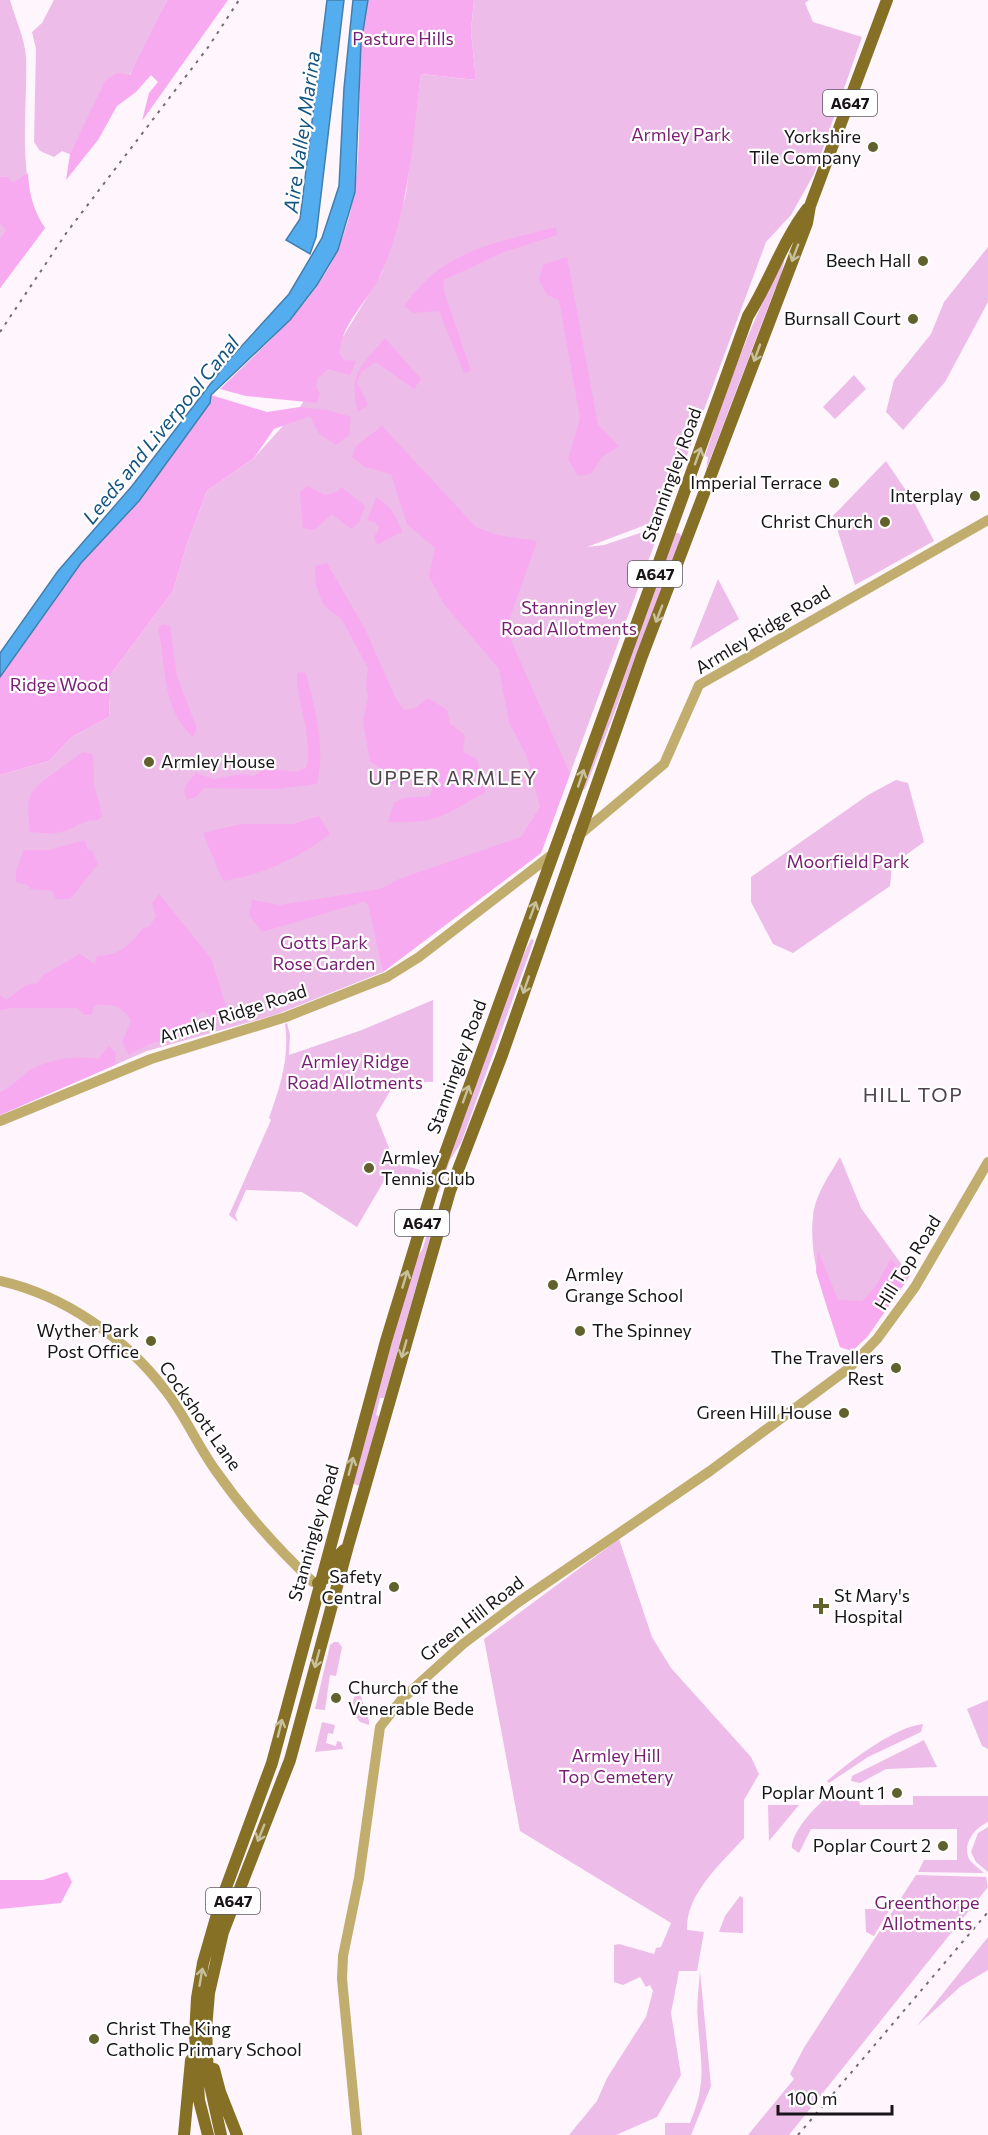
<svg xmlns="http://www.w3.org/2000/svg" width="988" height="2135" viewBox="0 0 988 2135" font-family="Commissioner,sans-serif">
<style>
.green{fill:#edbce8}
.forest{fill:#f8aaf0}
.water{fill:#54adee;stroke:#427fae;stroke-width:1.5}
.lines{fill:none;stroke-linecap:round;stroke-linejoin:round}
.tertiary{stroke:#c1ae6f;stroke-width:10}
.primary{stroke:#857025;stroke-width:12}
.rail{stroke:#736c72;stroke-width:2;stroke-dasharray:3 6;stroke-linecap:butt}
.oneway{stroke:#c8bf9d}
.poi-dot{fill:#61612e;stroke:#fff;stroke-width:2}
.labels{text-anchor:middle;stroke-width:4.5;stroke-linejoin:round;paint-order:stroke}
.shield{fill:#fff;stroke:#5e5a5d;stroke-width:1.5}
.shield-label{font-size:16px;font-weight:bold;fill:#191418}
.park-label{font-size:18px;fill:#781e73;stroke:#fff}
.poi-label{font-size:18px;fill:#191418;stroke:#fff;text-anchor:end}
.street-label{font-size:18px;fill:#191418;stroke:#fff}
.water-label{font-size:20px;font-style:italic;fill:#155581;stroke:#fff}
.neighbourhood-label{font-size:20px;letter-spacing:1.5px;fill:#4e424d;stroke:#fff}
</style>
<rect width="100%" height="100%" fill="#fef5fd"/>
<path class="green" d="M0,0H10C15,18 25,39 26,57C28,109 15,185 45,228L0,288Z
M54,0H167L138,61L79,158L62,151L54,157L40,151L34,142L36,49L32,32L42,23Z
M474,0H809L805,3L813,22L862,37L814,174L791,215L766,242L664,518L587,547L604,545L661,526L541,853L383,972L275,1015L147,1051L0,1115V775L49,761L72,737L109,717L111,674L173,591L187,544L207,491L254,458L300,407L382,273L406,194L421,74L476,80L471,31Z
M988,247V302L945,382L903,430L886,412L894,380L931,334L944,302Z
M785,257L780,281L775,289L706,470L708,457L705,456C727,387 751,321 785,257Z
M854,375L866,389L835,419L823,407Z
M886,461L915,504L934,541L855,585L833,516Z
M674,533H679L682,537L585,789L580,791Z
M718,579L739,619L690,649Z
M896,780L908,783L924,842L892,865L890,886L793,953L773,944L751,902V877L868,795Z
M531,939L534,940L461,1143L450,1160L439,1192L436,1191L510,983Z
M433,1000V1082L396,1081L376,1115L395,1163L428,1172L424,1184L388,1174L357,1227L302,1192L246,1190L235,1215L238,1222L229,1215L271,1120L269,1118C280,1087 290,1057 285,1024L287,1023L290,1035L289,1055L362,1030Z
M840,1157L861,1208L910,1276L867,1337L852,1351L840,1347C827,1305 808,1261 813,1216C815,1195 830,1174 840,1157Z
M431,1220L435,1221L384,1398H380L376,1415L379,1416L360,1486L351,1483L415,1261L423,1248Z
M619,1539L652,1637L671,1668L751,1757L759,1774L744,1800V1838C721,1864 686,1893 687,1930L704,1932L697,1971H679L671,2013L681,2075L657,2117L616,2135H569L597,2101L607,2078L646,2017L653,1991L650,1985L646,1987L640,1977L623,1985L614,1982V1945L619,1944L654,1954L656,1948L661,1947L671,1923L520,1831L484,1639Z
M334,1642H338L342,1647L336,1676L330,1675L325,1710L315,1709L330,1645Z
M359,1691L369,1721V1725L360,1722L351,1710L354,1697Z
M988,1700V1749L982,1746L967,1709Z
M322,1722L335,1725L333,1734L328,1733L326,1743L336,1746L337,1741L341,1742L343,1749L315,1752Z
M923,1724L921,1732L868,1757L829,1783L827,1781C849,1762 894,1727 923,1724Z
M924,1740L937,1767L886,1769L860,1783L851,1781L852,1776Z
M841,1787L859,1800L860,1805H913V1796H988V1822C975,1828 962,1843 969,1859C972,1864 979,1868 984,1873L918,1872L924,1860H957V1829H811L799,1853L792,1848C790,1831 825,1795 841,1787Z
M768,1805H799L769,1841Z
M988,1827V1872L976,1862L971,1852L978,1833Z
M916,1875L986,1877L988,1887L789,2135H748L794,2079L790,2074L805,2046Z
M740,1896L743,1898V1933L719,1932L725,1916Z
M865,1909H890L874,1936L866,1932Z
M988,1937V1970L961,1986L917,2026Z
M700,1971L711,2086L691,2135H665V2123H690C707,2082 701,2065 698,2023C696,2006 699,1988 700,1971Z"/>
<path class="forest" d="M167,0H228L142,121L149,93L158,82L151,75L136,92L117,106L98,140L66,180L70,154L105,81L117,73L130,75Z
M368,0H474L471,31L476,80L421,74C413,140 409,210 382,272C369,302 344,318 339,353L344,360L356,361L350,375L328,369L318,378L316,387L320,394L317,403L246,396L220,389C262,347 314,305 338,249C366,186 357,113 361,45C362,30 365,15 368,0Z
M28,173C29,194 33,211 45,228L0,288V239L6,230L0,223V177H7L13,183Z
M556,227L557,235L504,252L444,280L443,288L471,371L464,373L439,311L413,313L404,306C444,249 493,244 556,227Z
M567,257L598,425L619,446L602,457L591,474L578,476L568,459L580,418L559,300L547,295L539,280L543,265Z
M385,338L421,379L414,389L376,362L362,371L357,382L368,405L358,412C348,372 361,367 385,338Z
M211,395L267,412L300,407L327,410L351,417L349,435L336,445L319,434L310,416L274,429L254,458L207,491L187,544L173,591L111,674L109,717L72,737L49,761L0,775V677L81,563L139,501L210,403Z
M382,426L476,527L497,535L537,541L506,629L570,774L541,853L383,972L368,904L363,902L262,932L249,915L252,900L280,905L380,889L399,879L521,837L540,807L527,757L509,722L499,669L444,604L429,576L435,548L407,524L391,474L365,467L352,457L356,446Z
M307,486L325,495L337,492L341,487L365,506L359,522L351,529L332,514L314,530L303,528L300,492Z
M376,498C390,504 397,517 402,532L377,545L374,537L379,528L375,522L367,520Z
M327,563L365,629L396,699L404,710L415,708L428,698L447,710L450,724L465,735L463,752L477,759L486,792C444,815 437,824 388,822L394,803L403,798L430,796L434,785L426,779H413L407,769L401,780L392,784L383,779L382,770L370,761L363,722L368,697L366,683L368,668L341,618L324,606L316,586L315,566Z
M162,624L170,626L177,677L197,728L193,737C161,709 167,667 158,629Z
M298,672L306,673C315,710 326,746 317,784L276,789L204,788L196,797L187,800C180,788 189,782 196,773L213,779L242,774L254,776L264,768L296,772L306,768C315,739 292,687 298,672Z
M82,752L92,754C95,764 93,772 94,783C95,794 101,805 102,816L98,820C84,820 81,824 70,829C58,835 43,833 30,832C29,820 26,805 31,794C35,784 72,761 82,752Z
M319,816L330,834C299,858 262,875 223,881L203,833L241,824H293Z
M85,840L87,849L93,852L98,864L70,899H56L52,891L30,889L28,885L16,882V871L24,850H49Z
M159,894L211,958L230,1018L217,1020L203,1011L196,1016L200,1031L149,1044L129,1055L122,1042L131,1021C122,1005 113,1004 95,1005L91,1015H84L77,1008H11L0,1010V995L6,1000L26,985L38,983L43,975L80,954L95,964L97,956C119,956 131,944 143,928L149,927L156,916L152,903Z
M109,1046L116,1053L115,1065L0,1115V1092C16,1085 23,1073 34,1068C51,1059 79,1055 98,1059Z
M818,1250L838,1300L862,1301L875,1287L891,1259L907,1280L867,1337L852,1351L840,1347L816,1272Z
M67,1872L72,1882L61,1903L0,1909V1880H43Z"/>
<path class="water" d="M327,0H344L316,237L310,254L286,240L300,219Z
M353,0H368L361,43L355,192L338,250L317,285L290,320L211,395L210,403L139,501L81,563L0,677V653L58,571L132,486L228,361L289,294L322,238L339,186L344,88Z"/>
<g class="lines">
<path class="tertiary" d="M577,837L664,764L699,685L988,520
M0,1121L151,1059L286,1017L387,977L419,957L554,853
M0,1281C63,1295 126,1338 165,1390C185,1415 197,1445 216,1471C244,1511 278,1549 313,1582L318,1583
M357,2135L342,1979L343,1956L359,1878L380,1727L402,1699L463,1644L520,1601L710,1471L848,1369L877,1339L915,1287L988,1162"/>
<path class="primary" d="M318,1583L331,1574L336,1558L344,1550
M214,2069L220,2092L237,2135
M184,2135L191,2060
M208,2135L199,2100L195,2035L197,1998L203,1963L220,1904L272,1763L386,1341L434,1184L748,316C770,281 782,242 807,209
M221,2135L208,2076L206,2029L209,1993L223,1932L290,1760L348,1546L450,1191L502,1055L642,656L807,223L810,206L887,0"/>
<path class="rail" d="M0,332L67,232L209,46L239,0
M798,2135L988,1912"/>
</g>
<defs><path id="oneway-shaft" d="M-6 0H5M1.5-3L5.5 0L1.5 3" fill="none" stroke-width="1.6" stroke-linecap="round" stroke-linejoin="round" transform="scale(1.5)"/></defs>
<g class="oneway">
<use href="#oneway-shaft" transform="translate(795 253) rotate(111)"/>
<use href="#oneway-shaft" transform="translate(757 353) rotate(110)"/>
<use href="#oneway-shaft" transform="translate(698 456) rotate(-70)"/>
<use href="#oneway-shaft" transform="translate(659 614) rotate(111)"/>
<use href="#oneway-shaft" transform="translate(581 778) rotate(-71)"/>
<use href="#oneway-shaft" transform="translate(533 910) rotate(-70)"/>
<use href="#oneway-shaft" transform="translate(526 985) rotate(109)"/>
<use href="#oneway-shaft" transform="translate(466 1094) rotate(-70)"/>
<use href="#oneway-shaft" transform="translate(405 1279) rotate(-73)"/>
<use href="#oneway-shaft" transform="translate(404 1349) rotate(106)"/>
<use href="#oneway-shaft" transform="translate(351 1466) rotate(-75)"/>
<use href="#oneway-shaft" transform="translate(317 1659) rotate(105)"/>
<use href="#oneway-shaft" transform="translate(280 1728) rotate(-76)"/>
<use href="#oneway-shaft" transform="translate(261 1833) rotate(112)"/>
<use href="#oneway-shaft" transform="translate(201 1977) rotate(-80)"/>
</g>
<g class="poi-dot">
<circle cx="873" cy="147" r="6"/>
<circle cx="923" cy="261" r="6"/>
<circle cx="913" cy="319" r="6"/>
<circle cx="834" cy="483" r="6"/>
<circle cx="975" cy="496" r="6"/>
<circle cx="885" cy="522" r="6"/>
<circle cx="149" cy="762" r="6"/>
<circle cx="369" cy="1168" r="6"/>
<circle cx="553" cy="1285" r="6"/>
<circle cx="580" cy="1331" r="6"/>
<circle cx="151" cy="1341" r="6"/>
<circle cx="896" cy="1368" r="6"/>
<circle cx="844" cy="1413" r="6"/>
<circle cx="394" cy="1587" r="6"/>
<path d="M818 1597h6v6h6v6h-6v6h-6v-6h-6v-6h6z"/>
<circle cx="336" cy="1698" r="6"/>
<circle cx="897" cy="1793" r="6"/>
<circle cx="943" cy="1846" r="6"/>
<circle cx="94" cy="2039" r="6"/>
</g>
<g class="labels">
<g class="shield">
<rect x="823" y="90" width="54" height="26" rx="4.5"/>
<rect x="628" y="561" width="54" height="26" rx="4.5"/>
<rect x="395" y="1210" width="54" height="26" rx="4.5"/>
<rect x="206" y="1888" width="54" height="26" rx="4.5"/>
</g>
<g class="shield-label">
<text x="850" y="109">A647</text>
<text x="655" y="580">A647</text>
<text x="422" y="1229">A647</text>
<text x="233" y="1907">A647</text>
</g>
<g class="park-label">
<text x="403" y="45">Pasture Hills</text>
<text x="681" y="141">Armley Park</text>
<text x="569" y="614">Stanningley<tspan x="569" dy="21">Road Allotments</tspan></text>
<text x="59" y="691">Ridge Wood</text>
<text x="848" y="868">Moorfield Park</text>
<text x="324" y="949">Gotts Park<tspan x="324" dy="21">Rose Garden</tspan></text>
<text x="355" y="1068">Armley Ridge<tspan x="355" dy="21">Road Allotments</tspan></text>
<text x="616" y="1762">Armley Hill<tspan x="616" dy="21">Top Cemetery</tspan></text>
<text x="927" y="1909">Greenthorpe<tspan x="927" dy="21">Allotments</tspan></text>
</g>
<g class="poi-label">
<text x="861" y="143">Yorkshire<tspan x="861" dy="21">Tile Company</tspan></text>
<text x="911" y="267">Beech Hall</text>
<text x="901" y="325">Burnsall Court</text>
<text x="822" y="489">Imperial Terrace</text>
<text x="963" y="502">Interplay</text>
<text x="873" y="528">Christ Church</text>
<text x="161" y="768" text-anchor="start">Armley House</text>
<text x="381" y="1164" text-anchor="start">Armley<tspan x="381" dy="21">Tennis Club</tspan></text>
<text x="565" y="1281" text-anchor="start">Armley<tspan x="565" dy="21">Grange School</tspan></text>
<text x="139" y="1337">Wyther Park<tspan x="139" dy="21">Post Office</tspan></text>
<text x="592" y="1337" text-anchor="start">The Spinney</text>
<text x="884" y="1364">The Travellers<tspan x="884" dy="21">Rest</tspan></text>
<text x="832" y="1419">Green Hill House</text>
<text x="382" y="1583">Safety<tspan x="382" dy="21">Central</tspan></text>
<text x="834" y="1602" text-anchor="start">St Mary's<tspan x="834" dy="21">Hospital</tspan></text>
<text x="348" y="1694" text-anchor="start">Church of the<tspan x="348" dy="21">Venerable Bede</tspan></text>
<text x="885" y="1799">Poplar Mount 1</text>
<text x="931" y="1852">Poplar Court 2</text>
<text x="106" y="2035" text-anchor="start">Christ The King<tspan x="106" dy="21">Catholic Primary School</tspan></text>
</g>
<g class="street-label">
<text transform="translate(672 475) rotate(-70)" y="6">Stanningley Road</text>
<text transform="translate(763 630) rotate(-31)" y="6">Armley Ridge Road</text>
<text transform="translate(233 1014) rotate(-18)" y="6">Armley Ridge Road</text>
<text transform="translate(457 1067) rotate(-70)" y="6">Stanningley Road</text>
<text transform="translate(908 1263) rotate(-58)" y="6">Hill Top Road</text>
<text transform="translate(200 1416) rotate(55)" y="6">Cockshott Lane</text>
<text transform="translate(314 1533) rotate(-74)" y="6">Stanningley Road</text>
<text transform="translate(472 1619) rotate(-38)" y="6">Green Hill Road</text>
</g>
<g class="water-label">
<text transform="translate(302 132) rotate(-82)" y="7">Aire Valley Marina</text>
<text transform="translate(161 430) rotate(-51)" y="7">Leeds and Liverpool Canal</text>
</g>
<g class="neighbourhood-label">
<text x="453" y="785">UPPER ARMLEY</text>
<text x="913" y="1102">HILL TOP</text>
</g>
</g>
<path d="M778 2105v9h114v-9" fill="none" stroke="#191418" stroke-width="3"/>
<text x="787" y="2105" font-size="18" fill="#191418" stroke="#ffffff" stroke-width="4.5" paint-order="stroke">100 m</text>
</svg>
